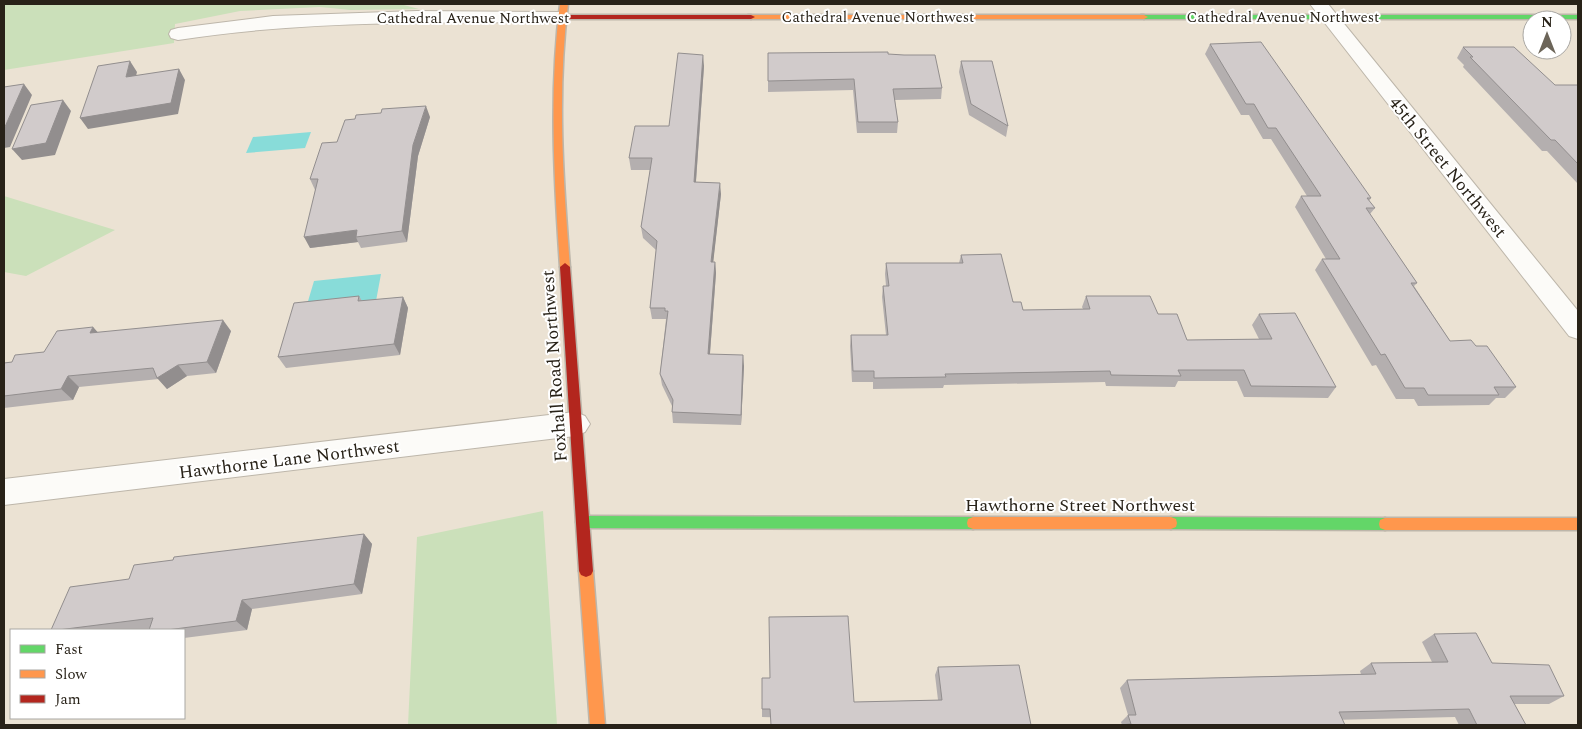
<svg xmlns="http://www.w3.org/2000/svg" width="1582" height="729" viewBox="0 0 1582 729" font-family="Spectral,serif">
<style>
.green{fill:#cbe0ba}
.water{fill:#88dcd9}
.lines{fill:none;stroke-linecap:round;stroke-linejoin:round}
.street-casing{stroke:#bdb6aa;stroke-width:2}
.fast-casing{stroke:#bdb6aa;stroke-width:3}
.slow-casing{stroke:#bdb6aa;stroke-width:3}
.jam-casing{stroke:#bdb6aa;stroke-width:3}
.street{fill:#fcfbf8;fill-rule:evenodd}
.fast{fill:#63d668;fill-rule:evenodd}
.slow{fill:#ff974d;fill-rule:evenodd}
.jam{fill:#b3261e;fill-rule:evenodd}
.wall{fill:#b4afaf}
.shaded-wall{fill:#928e8e}
.building{fill:#d1cbcb;stroke:#928e8e}
.labels{text-anchor:middle;stroke-width:4;stroke-linejoin:round;paint-order:stroke}
.far-street-label{font-size:15px;fill:#282218;stroke:#fff}
.street-label{font-size:18px;fill:#282218;stroke:#fff}
</style>
<rect width="100%" height="100%" fill="#ebe2d3"/>
<path class="green" d="M4,4H400L419,9L351,10L320,7L240,11L175,24L174,43L4,70Z
M4,196L115,230L26,276L4,272Z
M543,511L557,725H408L417,537Z"/>
<path class="water" d="M311,132L305,148L246,153L253,137Z
M381,274L376,301L306,308L314,281Z"/>
<g class="lines">
<g class="street-casing">
<path id="street" d="M1310,4H1328L1578,311V339L1569,336Z
M417,11L561,12L567,13L570,17L567,21L561,22C433,23 305,20 178,40L171,38L169,34L171,30L178,28L273,16Z
M575,412L585,416L590,424L585,432L575,436L4,505V479Z"/>
</g>
<g class="fast-casing">
<path id="fast" d="M1141,15H1578V19H1144L1140,17Z
M582,516L973,517L978,519L979,523L978,527L973,529L582,528L577,526L576,522L577,518Z
M1171,517L1385,518L1390,520L1391,524L1390,528L1385,530L1171,529L1166,527L1165,523L1166,519Z"/>
</g>
<g class="slow-casing">
<path id="slow" d="M560,4H568C557,92 563,179 570,267L565,271L560,267C554,179 549,92 560,4Z
M748,15H1144L1148,17L1144,19H751L747,17Z
M973,517H1171L1176,519L1177,523L1176,527L1171,529H973L968,527L967,523L968,519Z
M1385,518H1578V530H1385L1380,528L1379,524L1380,520Z
M586,565L591,567L593,571L605,725H590L579,571L581,567Z"/>
</g>
<g class="jam-casing">
<path id="jam" d="M558,15H751L755,17L751,19H561L557,17Z
M565,263L570,267L593,571L591,575L586,577L581,575L579,571L560,267Z"/>
</g>
<use href="#street" class="street"/>
<use href="#fast" class="fast"/>
<use href="#slow" class="slow"/>
<use href="#jam" class="jam"/>
</g>
<path class="wall" d="M1210,44L1371,198L1369,201L1375,208L1370,214L1417,283L1414,286L1450,341L1476,346L1516,387L1505,398H1496L1489,405L1418,406L1414,399H1396L1376,365L1372,366L1315,270L1322,259H1326L1295,207L1301,196H1307L1271,139H1263L1249,115H1241L1205,54Z
M1463,47L1555,85H1578V184L1547,151H1542L1463,67L1464,65L1457,58Z
M768,53L888,54L942,88L941,99L895,100L898,122L897,133H857L853,90L768,92Z
M961,61L1008,126L1006,137L969,115L959,72Z
M704,66L696,182L721,194L713,262H715L716,273L710,354L744,366L741,425L673,423L672,412V406L662,385L660,374L666,319H652L650,308L656,250L643,238L641,227L650,170H631L629,158L669,126Z
M430,117L418,156L407,242L361,248L358,242L310,248L315,190L310,179L337,142Z
M961,255L1023,310L1083,309L1082,307L1086,296L1158,314L1187,340L1259,339L1252,325L1259,314L1336,387L1328,398L1244,397L1237,381H1178L1175,387L1106,386L1105,382L944,385L943,388L873,389V382H852L850,346L851,335H886L882,297L883,286H886L885,274L886,263H959Z
M359,296L362,301L403,297L408,308L400,355L286,368L278,357Z
M93,327L97,332L231,331L216,373L187,376L167,389L159,379L79,387L73,400L4,408V363L12,362L44,352Z
M364,534L372,544L362,594L252,609L247,630L184,638V630H149L150,629L140,630H51L173,560Z
M1434,634L1492,663L1564,696L1549,704H1514L1526,725H1459L1455,717L1122,725L1121,722L1128,715L1120,688L1127,680L1361,674L1360,671L1371,663L1432,662L1422,642Z
M938,667L1031,725L762,717V709L854,702L938,700L935,675Z"/>
<path class="shaded-wall" d="M703,55L704,66L695,194L694,182Z
M130,61L137,72L133,88L126,77Z
M179,69L185,80L178,114L88,129L80,118Z
M24,84L32,95L10,147L4,148V129Z
M63,100L71,111L55,155L22,160L12,149Z
M426,106L430,117L418,156L407,242L402,231L413,145Z
M720,183L721,194L712,273L711,262Z
M357,230L356,237L358,242L310,248L304,237Z
M715,262L716,273L709,365L708,354Z
M403,297L408,308L400,355L394,344Z
M223,320L231,331L216,373L207,362Z
M93,327L103,338L90,333Z
M743,355L744,366L741,425V415Z
M178,365L187,376L167,389L157,378Z
M68,376L79,387L73,400L61,389Z
M364,534L372,544L362,594L354,584Z
M242,600L252,609L247,630L236,621Z"/>
<path class="building" d="M1261,42L1371,198H1367L1375,208H1366L1417,283H1411L1450,341L1471,340L1476,346H1487L1516,387H1494L1499,395H1428L1424,388H1405L1385,354L1381,355L1322,259H1340L1301,196H1321L1276,128H1268L1254,104H1246L1210,44Z
M1463,47H1514L1555,85H1578V164L1555,140H1551L1470,57H1473Z
M888,52V54L904,55H935L942,88L893,89L898,122H858L854,79L768,81V53Z
M678,53L703,55L694,182L720,183L711,262H715L708,354L743,355L741,415L672,412L673,400L660,374L668,311H665V308H650L657,241L641,227L652,158H629L635,126H669Z
M130,61L126,77L179,69L171,103L80,118L98,66Z
M961,61H992L1008,126L971,104Z
M24,84L4,129V87Z
M63,100L46,143L12,149L31,105Z
M426,106L413,145L402,231L356,237L357,230L304,237L318,179H310L322,143L337,142L345,120L355,119L356,115L381,113L382,109Z
M1001,254L1013,302H1021L1023,310L1090,309L1086,296H1150L1158,314H1177L1187,340L1272,339L1259,314L1295,313L1336,387L1251,386L1244,370H1178L1181,376L1111,375L1110,371L945,374L946,377L874,378V371H853L851,335H888L883,286H889L886,263H963L961,255Z
M359,296L358,301L403,297L394,344L278,357L294,303Z
M223,320L207,362L178,365L157,378L153,368L68,376L61,389L4,396V363L12,362L15,355L44,352L57,331L93,327L90,333Z
M364,534L354,584L242,600L236,621L167,630H149L153,618L58,630H51L70,587L129,579L134,565L173,560L174,557Z
M848,616L854,702L942,700L938,667L1019,665L1031,725H771L770,709H762V678H770L769,617Z
M1476,633L1492,663L1549,665L1564,696H1510L1526,725H1477L1469,709L1339,712L1345,725H1120L1131,724L1128,715H1136L1127,680L1376,674L1371,663L1448,662L1434,634Z"/>
<g class="labels">
<g class="far-street-label">
<text x="878" y="22">Cathedral Avenue Northwest</text>
<text x="1283" y="22">Cathedral Avenue Northwest</text>
<text x="473" y="23">Cathedral Avenue Northwest</text>
</g>
<g class="street-label">
<text transform="translate(1448 167) rotate(51)" y="6">45th Street Northwest</text>
<text transform="translate(554 366) rotate(-94)" y="6">Foxhall Road Northwest</text>
<text transform="translate(289 459) rotate(-7)" y="6">Hawthorne Lane Northwest</text>
<text x="1080" y="511">Hawthorne Street Northwest</text>
</g>
</g>
<rect width="1582" height="729" fill="none" stroke="#282218" stroke-width="10"/>
<rect x="10" y="629" width="175" height="90" fill="#ffffff" stroke="#a9a7a3"/>
<rect x="20" y="645" width="25" height="8" fill="#63d668" stroke="#a9a7a3"/>
<text x="55" y="654" font-size="15" fill="#282218">Fast</text>
<rect x="20" y="670" width="25" height="8" fill="#ff974d" stroke="#a9a7a3"/>
<text x="55" y="679" font-size="15" fill="#282218">Slow</text>
<rect x="20" y="695" width="25" height="8" fill="#b3261e" stroke="#a9a7a3"/>
<text x="55" y="704" font-size="15" fill="#282218">Jam</text>
<g transform="translate(1547 35)"><circle r="24" fill="#ffffff" stroke="#a9a7a3"/>
<path d="M0-4L9 19L0 12L-9 19Z" fill="#6c6559"/>
<text y="-8" font-size="14" font-weight="bold" text-anchor="middle" fill="#282218">N</text>
</g>
</svg>
